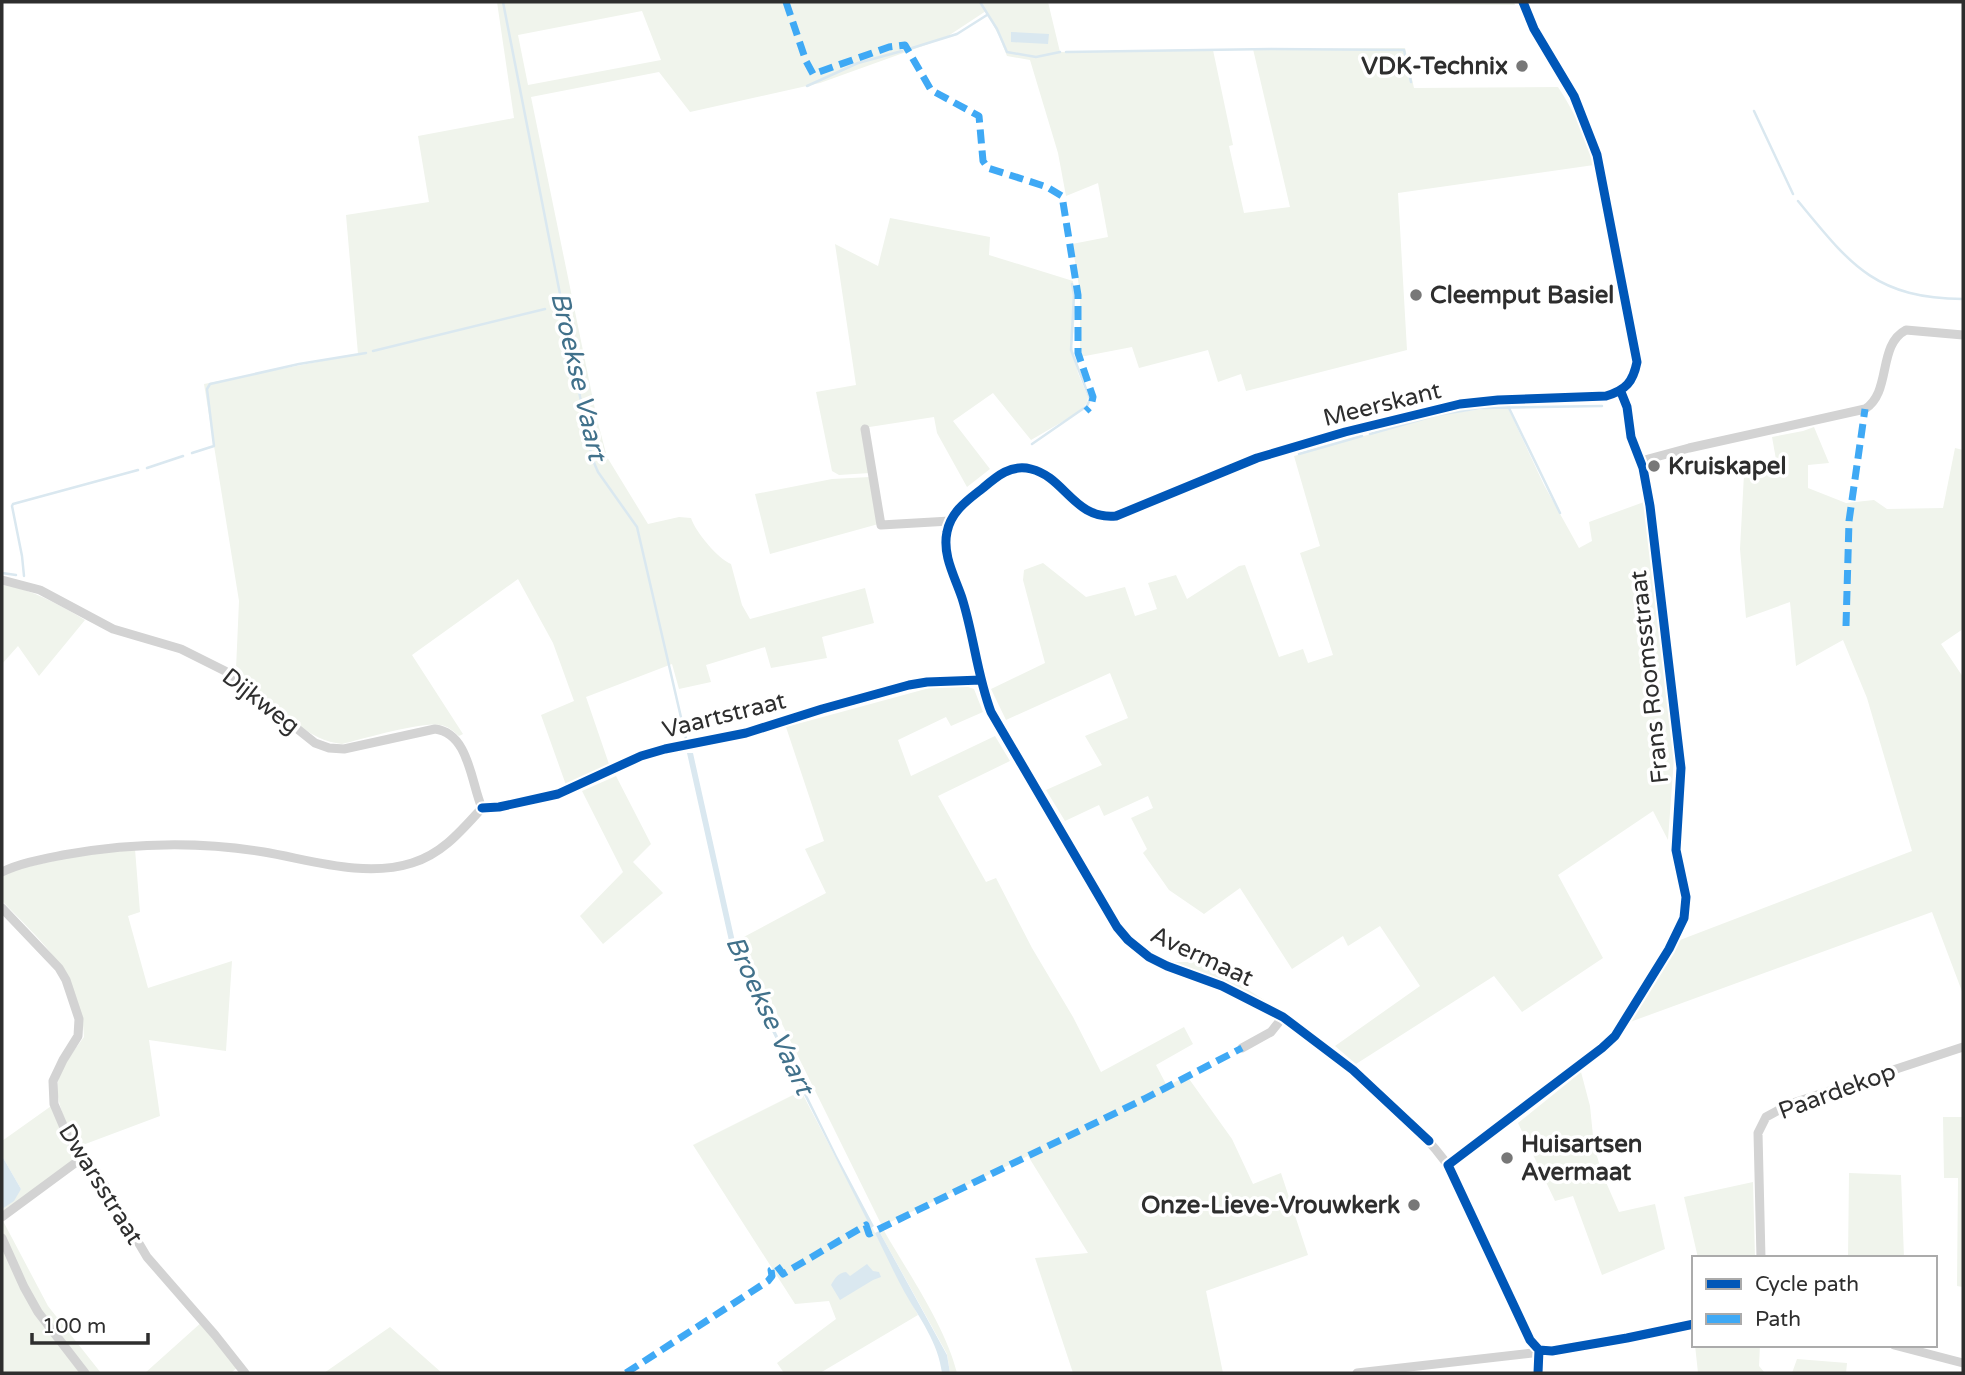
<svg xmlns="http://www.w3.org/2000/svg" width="1965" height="1375" viewBox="0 0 1965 1375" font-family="'Varela Round',sans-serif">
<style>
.green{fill:#f0f4ec;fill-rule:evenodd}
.water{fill:#dae8f0}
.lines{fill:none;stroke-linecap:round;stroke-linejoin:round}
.stream{stroke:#dae8f0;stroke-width:2.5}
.minor{stroke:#d3d3d3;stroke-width:9}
.quiet{stroke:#3fa9f5;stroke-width:7;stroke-dasharray:14 7;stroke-linecap:butt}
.cycleway-casing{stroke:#fff;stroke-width:13}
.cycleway{stroke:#0057b8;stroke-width:9}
.poi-dot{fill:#777;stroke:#fff;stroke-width:2.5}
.labels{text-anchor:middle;stroke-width:7;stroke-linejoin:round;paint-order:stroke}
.poi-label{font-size:24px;font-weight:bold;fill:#2e2e2e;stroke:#fff;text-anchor:start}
.street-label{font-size:24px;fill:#2e2e2e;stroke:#fff}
.water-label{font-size:26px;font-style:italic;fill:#41718b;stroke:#fff}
</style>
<rect width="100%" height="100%" fill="#fff"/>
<path class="green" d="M497,2H1048L1060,52L1213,50L1233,145L1229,146L1244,213L1290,207L1253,49L1405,48L1414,88L1558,87C1574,111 1586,137 1594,165L1398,193L1407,350L1246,391L1241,374L1218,382L1208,350L1139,368L1132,347L1080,357V292L1072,244L1108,237L1098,183L1066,196L1058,153L1030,60L1007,56L999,36L986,11L945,38L820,83L690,112L659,72L531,97L597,419L607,457L648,524L679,517L691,518C695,531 718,559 731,564L742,605L750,619L865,588L874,623L822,637L827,658L771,668L765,647L706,665L711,682L679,689L672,664L586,697L610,767L566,785L541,715L574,701L553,643L518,579L412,655L463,734L459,736C453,731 448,726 440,725C423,721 362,739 342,744C305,741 270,700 243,677L236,669L239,601L204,384L358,354L346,215L429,202L418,136L514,118ZM642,11L661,60L528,85L518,35Z
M1277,2H1514L1515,5L1277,3Z
M890,218L990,237L989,255L1073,281L1075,313L1072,346L1078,373L1088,397L1087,403L1079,412L1031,440L993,393L953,421L990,469L967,487L937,433L934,417L863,428L870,473L839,475L832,471L816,392L856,385L835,244L878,266Z
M1507,406L1544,485L1579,548L1592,541L1589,522L1644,502L1657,597L1674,758L1668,840L1653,811L1558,875L1603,958L1522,1012L1494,976L1356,1064L1335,1046L1420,986L1380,926L1348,946L1343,936L1292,969L1240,888L1204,914L1169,890L1143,853L1147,849L1131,818L1153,808L1148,796L1104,816L1099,805L1065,821L1046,790L1102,765L1085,736L1128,718L1110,673L1006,720L991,689L1045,663L1023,580L1024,570L1043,563L1086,597L1125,587L1135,616L1157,609L1148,583L1176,575L1187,599L1239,566L1245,565L1279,657L1303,649L1308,663L1333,655L1300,553L1320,546L1294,456L1437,415Z
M1814,427L1829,463L1808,465V488L1846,503L1874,500L1887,509L1943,508L1955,448L1963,450V629L1941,644L1963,677V994L1932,912L1630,1022L1680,940L1912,851L1867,698L1843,640L1796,666L1790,602L1746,618L1740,549L1744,474L1777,465L1772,437L1803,431Z
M870,477L882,523L770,554L755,494L832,479Z
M2,584C33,590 58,604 85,620L39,676L18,646L2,664Z
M965,686L974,689L983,712L951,726L946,717L898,740L911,776L995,736L1010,761L938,796L986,882L996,878L1032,948L1073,1017L1101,1072L1184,1027L1193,1044L1156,1065L1167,1086L1187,1076L1232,1139L1253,1184L1281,1173L1308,1255L1206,1291L1223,1373H1073L1035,1258L1088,1253L1028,1156L882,1226L740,939L826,893L805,849L824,841L786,727L933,687Z
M616,776L651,844L633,862L663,893L603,944L580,916L623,872L582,791Z
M135,849L140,912L128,916L148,988L232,961L226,1051L149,1040L160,1116L80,1146C73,1137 68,1128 64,1117C49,1080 62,1067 84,1037C81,975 42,942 2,901V876L10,871L92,852Z
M1172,962H1205L1267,1002L1228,983Z
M1581,1072L1590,1106L1594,1146L1602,1173L1619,1212L1655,1204L1665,1249L1602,1275L1573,1196L1555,1201L1518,1123Z
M801,1091L918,1315L820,1373H784L777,1363L836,1319L829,1301L795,1304L693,1145Z
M54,1104L82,1158L2,1217V1209L21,1189L2,1156V1141Z
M1943,1117H1963V1287L1957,1286L1958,1178H1944Z
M1849,1173L1901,1175L1904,1258H1848Z
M1753,1182L1755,1258H1698L1684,1197Z
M2,1219L48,1306L101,1373H2Z
M883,1229C908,1273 945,1325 957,1373H950L947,1354L879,1231Z
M203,1321L239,1366L231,1373H145Z
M390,1327L442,1373H324Z
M1695,1345H1760L1759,1366L1765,1373H1698Z
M1797,1359L1847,1363L1846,1373H1792Z"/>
<path class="water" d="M1011,32L1049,34L1048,44L1011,42Z
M687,753H693L738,955L837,1156L874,1226L871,1228L731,950Z
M2,1156L21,1189L14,1201L2,1209Z
M879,1231L947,1355L950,1373H942C938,1342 920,1319 905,1293C894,1273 885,1253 875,1233Z
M867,1264L873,1271L879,1272L881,1277L873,1280L840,1300L831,1285C835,1278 838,1273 846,1272L850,1276Z"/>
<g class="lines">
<path class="stream" d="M503,2L592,458L598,472L637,527L686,739
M980,2L997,29L1007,52L1036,57L1060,52
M912,48L957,34L987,15
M1066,52L1271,49L1404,50L1411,82
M807,86L858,63L902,51
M1754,111L1793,194
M1798,201C1850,264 1874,298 1963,299
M373,351L545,309
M1508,406L1560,513
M1370,434L1437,415L1480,408L1602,406
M1032,444L1087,406L1090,399L1071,350L1074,295L1072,284
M192,453L214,446L207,389L210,384L299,364L366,353
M1299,454L1362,436
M147,468L183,456
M2,573L16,575
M24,576L22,556L12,506L13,504L138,470"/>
<path class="minor" d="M1523,2L1534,29L1574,96L1597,155L1637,362C1633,382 1626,390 1606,396L1498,400L1460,404L1345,432L1257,458L1116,516C1074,520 1065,477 1031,469C1011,464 997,476 983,488C968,500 951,511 947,532C942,555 955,577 962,598C974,636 977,675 991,712L1117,927C1148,964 1180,968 1223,986C1239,993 1255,1002 1271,1010C1288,1020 1303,1033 1319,1045C1365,1080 1413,1118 1448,1165L1530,1340L1539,1350L1538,1373
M865,429L881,525L950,521
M1641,461L1689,448L1865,409C1892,392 1877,345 1906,330L1963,335
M2,580L40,590L113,629L181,649L225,671L315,743L329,748L344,749L435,729C469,733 471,783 482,808
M482,808L499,807L558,794L641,756L665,749L746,733L822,709L909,685L927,682L981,680
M2,872C20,863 43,859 63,855C130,843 197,841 264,852C311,860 365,878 412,863C442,854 461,831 482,808
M2,908L59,968L66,980L79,1019L78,1036L63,1060L53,1081L54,1104L68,1137L82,1158L96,1171L147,1257L215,1335L245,1373
M1242,1048L1271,1032L1283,1017
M1448,1165L1602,1048L1615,1036L1669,949L1684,918L1686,897L1676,850L1681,768L1650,506L1643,468L1631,437L1627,407L1621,392
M2,1217L82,1158
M2,1238L24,1287L38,1312L85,1373
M1761,1258L1758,1133L1766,1117L1790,1104L1963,1047
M1894,1345L1963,1363
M1357,1373L1532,1353L1539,1350L1552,1351L1694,1324"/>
<path class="quiet" d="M786,2L806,61L813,74L889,47L905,45L931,90L979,116L983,161L988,168L1047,187L1062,196L1078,295V353L1093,397L1091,406L1086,411
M1846,626L1849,521L1865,409
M626,1373L768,1281L772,1276L771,1270L777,1266L783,1274L866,1225L869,1234L1144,1099L1242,1048"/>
<g class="cycleway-casing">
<path id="cycleway" d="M482,808L499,807L558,794L641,756L665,749L746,733L822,709L909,685L927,682L981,680
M1429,1141L1353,1070L1283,1017L1222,986L1167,966L1149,957L1128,940L1117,927L991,712C977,675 974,636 962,598C955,577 942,555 947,532C951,511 968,500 983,488C997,476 1011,464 1031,469C1065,477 1074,520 1116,516L1257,458L1345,432L1460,404L1498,400L1606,396C1626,390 1633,382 1637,362L1597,155L1574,96L1534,29L1523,2
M1539,1350L1552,1351L1627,1338L1694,1324
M1538,1373L1539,1350L1530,1340L1448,1165L1602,1048L1615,1036L1669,949L1684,918L1686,897L1676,850L1681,768L1650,506L1643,468L1631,437L1627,407L1621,392"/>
</g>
<use href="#cycleway" class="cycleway"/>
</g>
<g class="poi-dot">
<circle cx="1522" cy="66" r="7"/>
<circle cx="1416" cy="295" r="7"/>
<circle cx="1654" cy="466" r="7"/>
<circle cx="1507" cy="1158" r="7"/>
<circle cx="1414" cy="1205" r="7"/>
</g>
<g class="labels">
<g class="poi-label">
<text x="1508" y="74" text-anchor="end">VDK-Technix</text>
<text x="1430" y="303">Cleemput Basiel</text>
<text x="1668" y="474">Kruiskapel</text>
<text x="1521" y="1152">Huisartsen<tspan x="1521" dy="28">Avermaat</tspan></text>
<text x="1400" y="1213" text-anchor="end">Onze-Lieve-Vrouwkerk</text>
</g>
<g class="street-label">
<text transform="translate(1382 404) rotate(-14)" y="8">Meerskant</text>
<text transform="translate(1649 677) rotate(-96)" y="8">Frans Roomsstraat</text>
<text transform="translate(261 701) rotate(38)" y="8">Dijkweg</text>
<text transform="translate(724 715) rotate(-14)" y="8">Vaartstraat</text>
<text transform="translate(1202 956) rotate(25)" y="8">Avermaat</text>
<text transform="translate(1837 1091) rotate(-20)" y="8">Paardekop</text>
<text transform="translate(101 1184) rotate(58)" y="8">Dwarsstraat</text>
</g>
<g class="water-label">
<text transform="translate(579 376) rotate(77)" y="9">Broekse Vaart</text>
<text transform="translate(770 1015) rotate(65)" y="9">Broekse Vaart</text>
</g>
</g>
<rect width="1965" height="1375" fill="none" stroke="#2e2e2e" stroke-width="7"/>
<rect x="1692" y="1256" width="245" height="91" fill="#ffffff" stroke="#ababab" stroke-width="2"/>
<rect x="1706" y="1279" width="35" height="10" fill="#0057b8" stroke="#ababab" stroke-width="2"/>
<text x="1755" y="1291" font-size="21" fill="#2e2e2e">Cycle path</text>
<rect x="1706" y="1314" width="35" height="10" fill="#3fa9f5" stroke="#ababab" stroke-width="2"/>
<text x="1755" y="1326" font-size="21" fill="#2e2e2e">Path</text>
<path d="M32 1333v10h116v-10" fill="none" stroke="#2e2e2e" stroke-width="3.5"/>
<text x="42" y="1333" font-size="21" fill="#2e2e2e" stroke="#ffffff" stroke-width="5" paint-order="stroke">100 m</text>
</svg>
